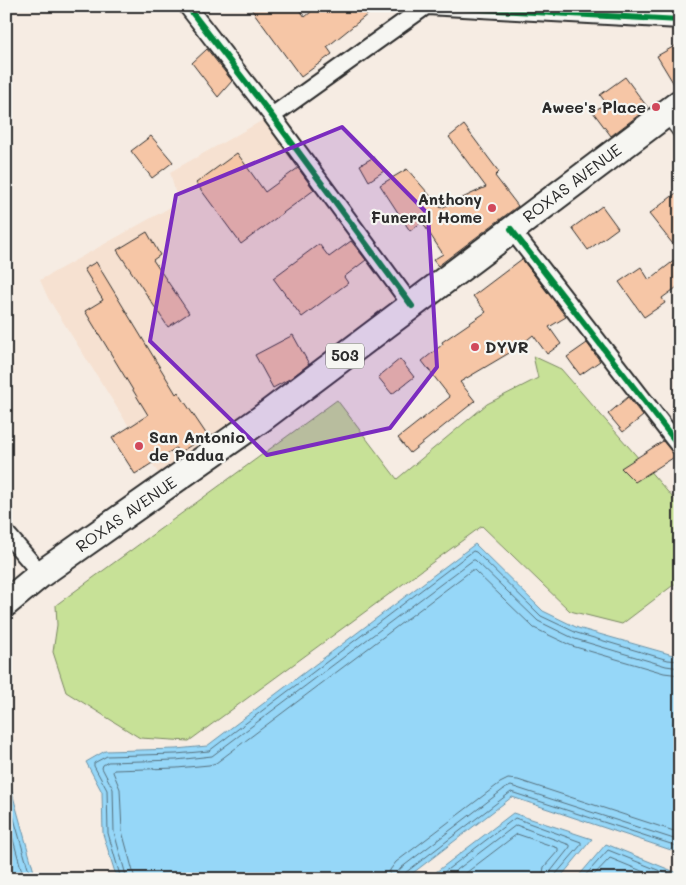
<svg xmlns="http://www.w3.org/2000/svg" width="686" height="885" viewBox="0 0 686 885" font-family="Mali,sans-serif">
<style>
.built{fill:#f6e1d1}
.green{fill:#c7e197;stroke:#798661}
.water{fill:#96d7f8;stroke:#6b92a6}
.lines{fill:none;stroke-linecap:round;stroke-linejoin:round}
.shore{stroke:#56707d;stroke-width:1}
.building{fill:#f6c6a6;stroke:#2b2b2b}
.lane-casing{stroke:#2b2b2b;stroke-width:12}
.street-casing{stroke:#2b2b2b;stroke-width:20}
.primary-casing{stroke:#2b2b2b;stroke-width:30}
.lane{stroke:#f6f6f2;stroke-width:9}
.street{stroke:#f6f6f2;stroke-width:16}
.primary{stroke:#f6f6f2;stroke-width:26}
.cycleway-casing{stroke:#f6f6f2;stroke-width:9}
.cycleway{stroke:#00873e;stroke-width:6}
.marked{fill:#7b2cbf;fill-opacity:0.2;stroke:#7b2cbf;stroke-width:4;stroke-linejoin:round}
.poi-dot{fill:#d1495b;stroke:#f6f6f2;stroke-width:2}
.labels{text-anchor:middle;stroke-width:4.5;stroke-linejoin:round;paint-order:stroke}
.shield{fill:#f6f6f2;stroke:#686867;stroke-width:1}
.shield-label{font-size:15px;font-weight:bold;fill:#2b2b2b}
.poi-label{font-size:16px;font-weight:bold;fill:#2b2b2b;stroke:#f6f6f2;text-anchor:end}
.street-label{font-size:16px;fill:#2b2b2b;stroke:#f6f6f2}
</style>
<rect width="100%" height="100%" fill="#f6ece3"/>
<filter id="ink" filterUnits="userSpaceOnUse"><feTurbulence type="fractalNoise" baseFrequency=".02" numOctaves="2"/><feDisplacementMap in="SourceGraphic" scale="10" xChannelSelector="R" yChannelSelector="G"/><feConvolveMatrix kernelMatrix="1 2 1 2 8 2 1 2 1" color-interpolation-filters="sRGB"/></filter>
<g filter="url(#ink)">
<path class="built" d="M265,119L403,304L162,479L48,298L40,280L178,203L170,172Z"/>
<path class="green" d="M533,356L561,369L680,506V580L622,624L570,611L482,526L189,741L140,738L66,692L53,652L57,625L56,605L337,400L397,479L487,404L538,378Z"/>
<path class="water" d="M475,544L543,611L578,628L680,657V853L512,797L405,879H117L103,834L102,792L86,762L105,751L176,749L207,746Z
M6,771L36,879H6Z
M513,813L592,839L559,879H427Z
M606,844L680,874V879H576Z"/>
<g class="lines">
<path class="shore" d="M6,790L31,879
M6,814L24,879
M121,879L108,833L107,790L94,766V763L107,756L176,754L209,751L473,551L476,552L541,616L577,633L668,660L680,661
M127,879L114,832L113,789L102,768L103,765L108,762L176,760L212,756L473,560H475L538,621L575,639L666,666L680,668
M135,879L122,831L120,789L113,772L114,770L177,768L209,765L216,763L472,570H474L534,628L572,646L664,673L680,675
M389,879L390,870L396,862L500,783L508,779L518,780L680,833
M396,879L397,873L401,868L504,789L511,786L680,841
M403,879L405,873L511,792L680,847
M435,879L515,818L581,842V845L556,874L555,879
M445,879L516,825L570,845V847L551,871L549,879
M458,879L517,834L558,848V851L544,867L542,879
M582,879L608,850L680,879
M590,879L610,858L661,879"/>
</g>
<path class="building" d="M249,6H297L305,17L318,6H378L327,47L332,54L301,77Z
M680,43V88L677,89L657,56Z
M207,49L232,81L218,97L192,63Z
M625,77L648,108L611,136L593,112L606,103L600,95Z
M464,125L499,172L495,176L518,206L438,266L433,260L443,254L422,222L410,231L380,185L407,169L441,208L486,187L449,137Z
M151,136L173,162L152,178L131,151Z
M237,153L265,192L298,168L314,190L241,244L196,183Z
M374,157L384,171L369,181L360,165Z
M680,190V253L649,214Z
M602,206L618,228L588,250L572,228Z
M147,232L160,255L153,260L189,313L168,327L117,250Z
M351,241L366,260L344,277L348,283L302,317L273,278L319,244L329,257Z
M680,256V285L662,298L665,303L644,317L619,282L641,267L649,280Z
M522,259L566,317L549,327L561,344L547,354L533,335L516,349L460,382L475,401L410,453L398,438L450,397L422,361L443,344L442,342L486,312L473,296Z
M96,262L176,394L178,392L207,435L179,453L176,448L135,474L112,438L148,415L85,311L103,300L84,269Z
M293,335L309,364L291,378L273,388L255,355Z
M587,343L600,361L580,375L567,357Z
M400,359L414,377L392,394L378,377Z
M628,397L643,416L623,432L608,414Z
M663,441L676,456L635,482L621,468Z"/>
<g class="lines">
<g class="lane-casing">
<path id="lane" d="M666,117L680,136"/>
</g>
<g class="street-casing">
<path id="street" d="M187,6L272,116L412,306
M427,6L680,20
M272,116L426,6
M511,229L680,447
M6,533L41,574"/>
</g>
<g class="primary-casing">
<path id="primary" d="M6,603L41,574L261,419L680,103"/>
</g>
<use href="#lane" class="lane"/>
<use href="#street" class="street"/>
<use href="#primary" class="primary"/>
<g class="cycleway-casing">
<path id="cycleway" d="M187,6L272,116L412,306
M427,6L680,20
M511,229L680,447"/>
</g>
<use href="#cycleway" class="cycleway"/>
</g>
</g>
<path class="marked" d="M342,127L428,214L437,367L390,428L267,455L150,341L176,195Z"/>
<g class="poi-dot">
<circle cx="656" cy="107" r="5"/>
<circle cx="492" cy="208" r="5"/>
<circle cx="475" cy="347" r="5"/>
<circle cx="139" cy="446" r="5"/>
</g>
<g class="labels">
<rect class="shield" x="326" y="343.5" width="38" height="25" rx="4"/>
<g class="shield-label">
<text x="345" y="361">503</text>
</g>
<g class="poi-label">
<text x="646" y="113">Awee's Place</text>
<text x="482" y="205">Anthony<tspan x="482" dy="18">Funeral Home</tspan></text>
<text x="485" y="353" text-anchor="start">DYVR</text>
<text x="149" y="443" text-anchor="start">San Antonio<tspan x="149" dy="18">de Padua</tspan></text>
</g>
<g class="street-label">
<text transform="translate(572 183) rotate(-37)" y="6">ROXAS AVENUE</text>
<text transform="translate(126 514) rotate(-35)" y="6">ROXAS AVENUE</text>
</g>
</g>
<rect width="686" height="885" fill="none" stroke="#f6f6f2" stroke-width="25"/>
<rect x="12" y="12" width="661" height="860" fill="none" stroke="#2b2b2b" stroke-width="2" filter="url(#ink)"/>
</svg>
